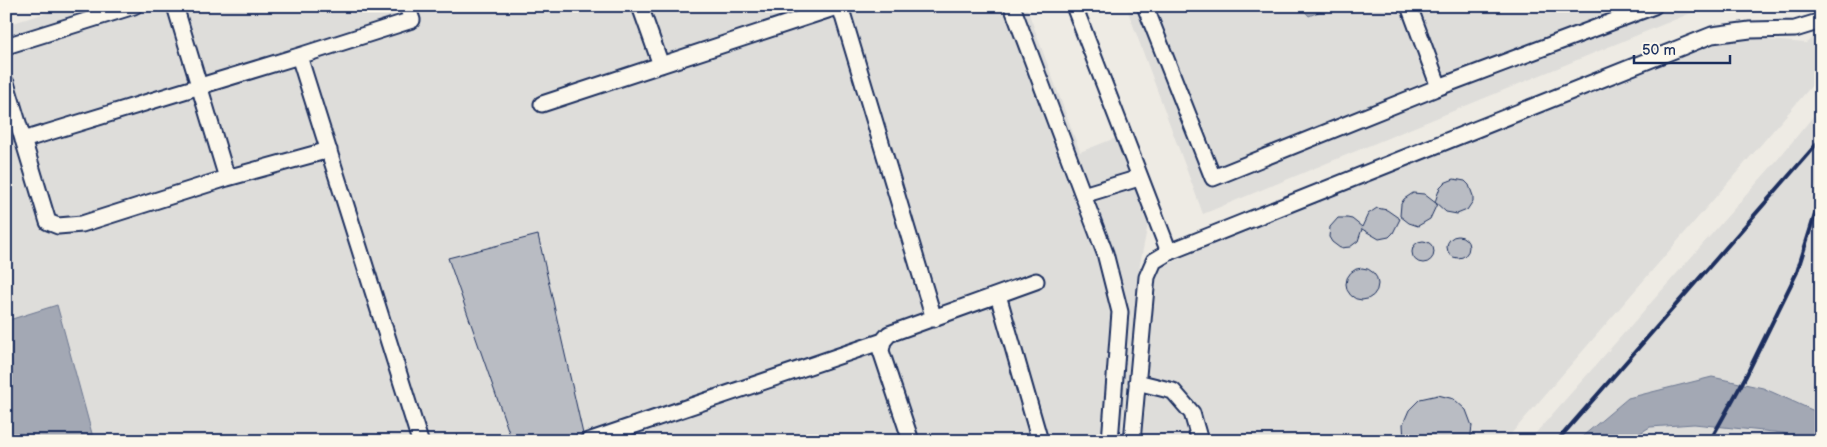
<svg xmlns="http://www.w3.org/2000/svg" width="1827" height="447" viewBox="0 0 1827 447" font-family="'Balsamiq Sans',sans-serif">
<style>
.built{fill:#deddda}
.water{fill:#a3a8b4;stroke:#6d7892}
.building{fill:#b9bcc3;stroke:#1b2f5e}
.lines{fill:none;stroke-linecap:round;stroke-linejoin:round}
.minor-casing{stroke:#1b2f5e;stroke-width:19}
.minor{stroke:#fbf7ec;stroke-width:15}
.rail{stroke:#1b2f5e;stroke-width:4}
</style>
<rect width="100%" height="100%" fill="#eeebe4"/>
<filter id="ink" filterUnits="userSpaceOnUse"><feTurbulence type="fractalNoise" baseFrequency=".02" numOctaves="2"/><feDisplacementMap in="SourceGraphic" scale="10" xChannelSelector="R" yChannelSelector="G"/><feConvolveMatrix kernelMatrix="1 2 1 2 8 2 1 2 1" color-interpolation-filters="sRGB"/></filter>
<g filter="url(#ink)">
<path class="built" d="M70,6H1026L1080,152L1118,137L1148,224L1140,264L1121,441H6V25Z
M1126,6H1708L1203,214Z
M1821,31V75L1511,434L1518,441H1139L1157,270L1213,242L1302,208L1710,46L1744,38L1806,43Z
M1821,107V414L1763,388L1628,398L1577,441H1541L1534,435L1778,159Z
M1694,424L1783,433L1798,441H1627L1650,427Z"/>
<path class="water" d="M1300,6H1333L1309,16Z
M57,305L94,441H6V316L9,320Z
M1712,377L1763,388L1821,414V441H1798L1783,433L1694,424L1650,427L1627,441H1577L1628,398Z"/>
<path class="building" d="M1454,179L1465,181L1469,185L1473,196V201L1467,210L1457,214L1446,212L1435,202L1440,187L1444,183Z
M1413,193L1424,194L1437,204L1430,219L1418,226L1409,223L1400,216L1401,204L1404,199Z
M1377,208L1387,210L1400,219L1393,233L1389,237L1379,239L1362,229L1358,241L1350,247L1340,248L1332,242L1329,237L1330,227L1338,218H1347L1352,219L1362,227L1368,214Z
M538,235L583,434L580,436L566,441H512L448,258Z
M1447 247a11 11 0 1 1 22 0a11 11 0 1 1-22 0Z
M1412 252a11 11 0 1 1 22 0a11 11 0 1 1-22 0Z
M1346 284a16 16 0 1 1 32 0a16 16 0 1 1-32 0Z
M1438,395L1454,399L1466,410L1472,426L1470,441H1404L1403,424L1409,410L1420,399Z"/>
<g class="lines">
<g class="minor-casing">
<path id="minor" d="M407,6L412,20L299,56L420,441
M640,6L661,65
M840,6L934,319
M1012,6L1083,195L1139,178
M1074,6L1169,252
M1145,6L1213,178L1439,87L1654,6
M1409,6L1439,87
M6,46L134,6
M6,83L48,222L58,226L82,224L227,178L175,6
M542,104L840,6
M23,140L299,56
M227,178L329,150
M1083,195L1105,253L1120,312L1110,441
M998,295L1040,441
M1137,382L1173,391L1192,413L1200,441
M588,441L883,341
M911,441L881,351L883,341L889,334L1036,281
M1132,441L1147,277L1154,261L1169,252L1712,35L1750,30L1795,29L1821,21"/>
</g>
<use href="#minor" class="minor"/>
<path class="rail" d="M1557,441L1821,139
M1710,441L1746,376L1797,272L1821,195"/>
</g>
</g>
<rect width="1827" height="447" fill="none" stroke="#fbf7ec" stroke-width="25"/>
<rect x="12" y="12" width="1802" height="422" fill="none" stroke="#1b2f5e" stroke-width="2" filter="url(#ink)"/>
<path d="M1634 55v8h96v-8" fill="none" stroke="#1b2f5e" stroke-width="2.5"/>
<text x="1642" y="55" font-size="15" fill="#1b2f5e" stroke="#fbf7ec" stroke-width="4" paint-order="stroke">50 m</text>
</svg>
